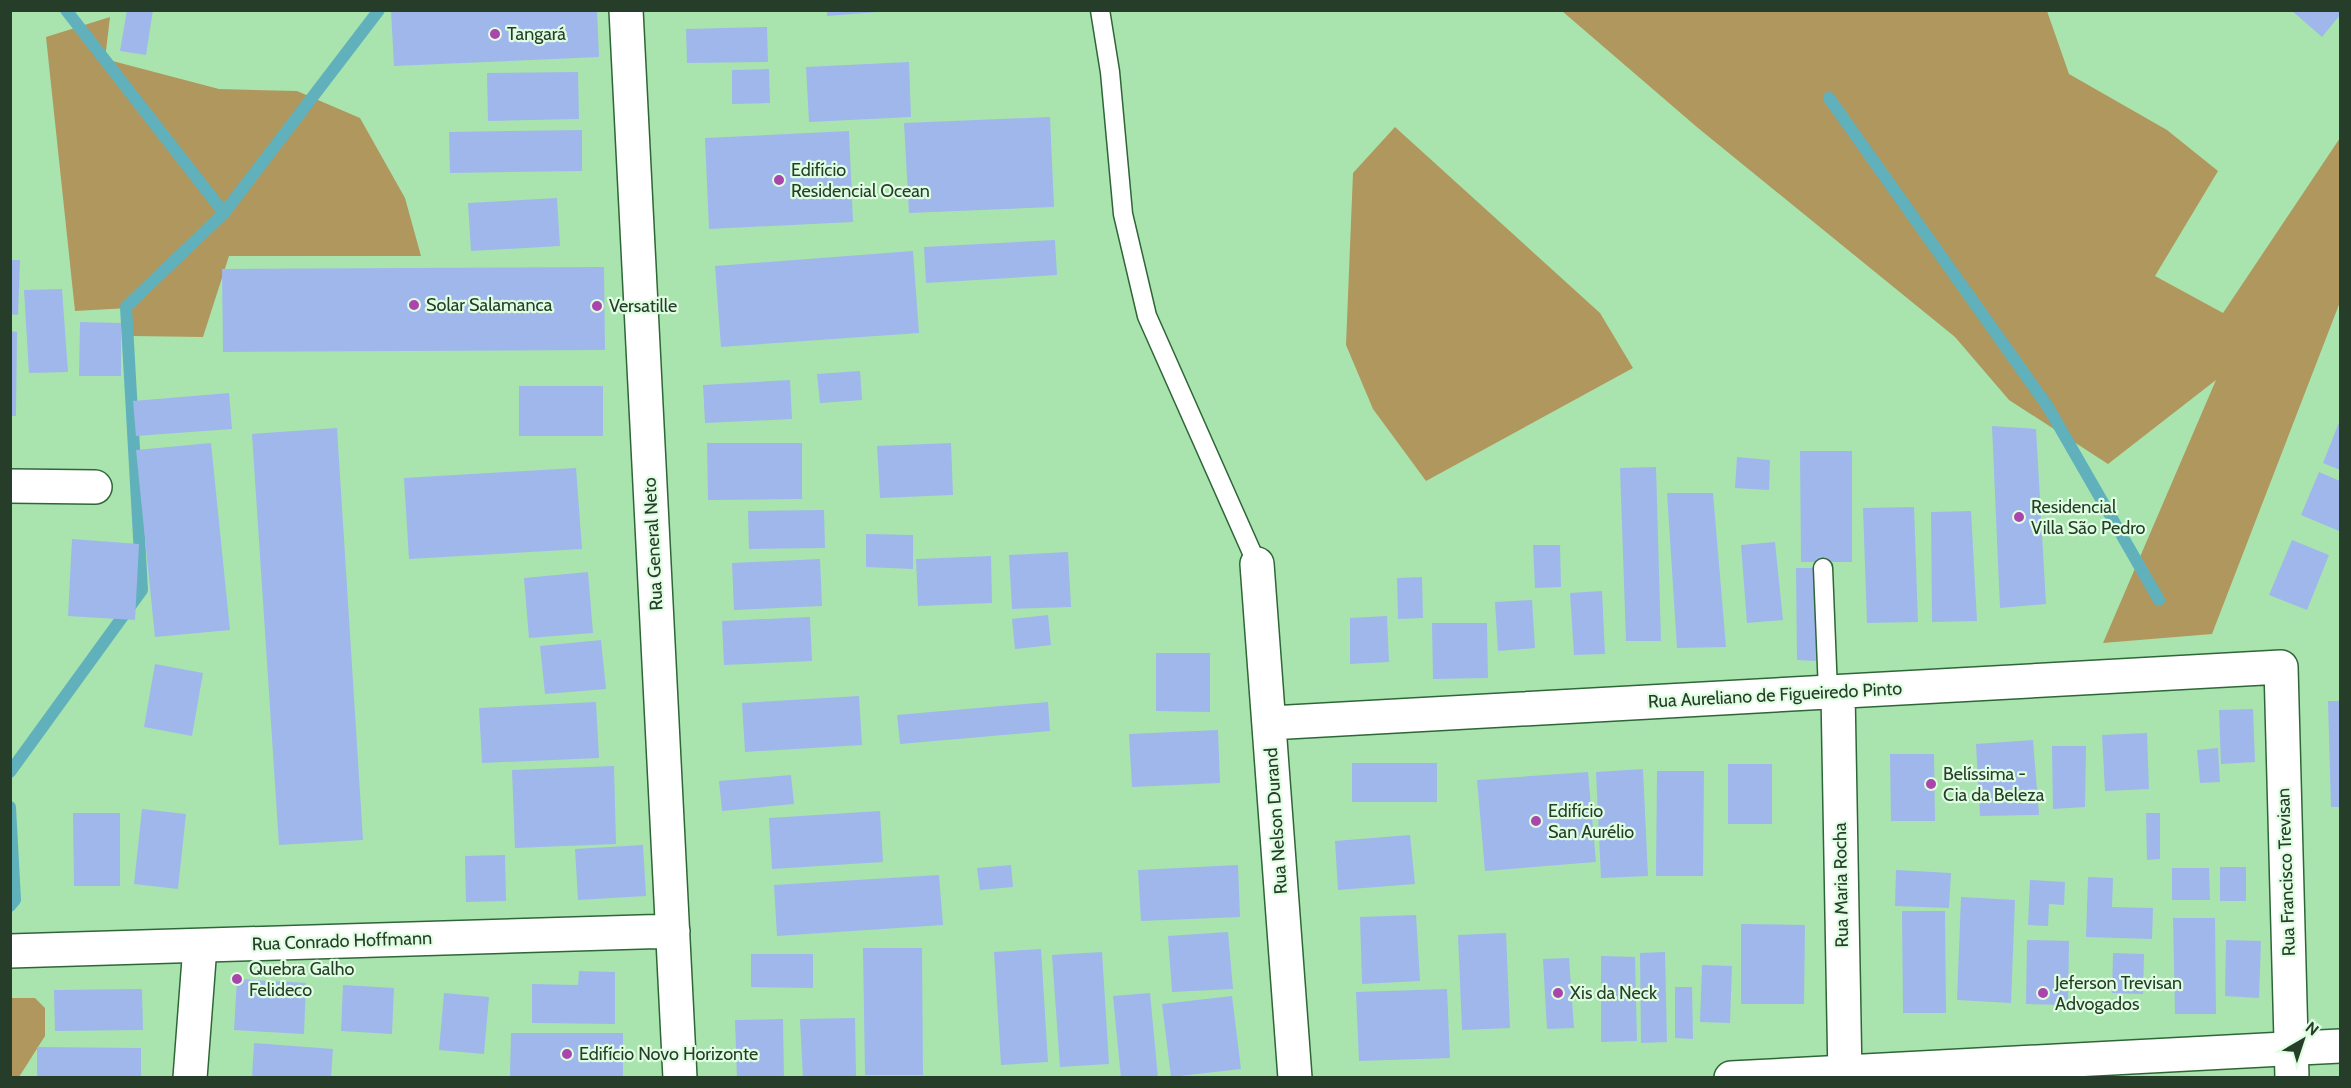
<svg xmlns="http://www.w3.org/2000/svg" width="2351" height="1088" viewBox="0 0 2351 1088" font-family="Cabin,sans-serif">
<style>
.forest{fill:#b0975e}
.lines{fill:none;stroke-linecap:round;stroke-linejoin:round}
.stream{stroke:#60b1bc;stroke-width:12}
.building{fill:#a0b7ec}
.lane-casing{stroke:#2f6637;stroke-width:21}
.street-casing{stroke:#2f6637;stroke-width:36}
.secondary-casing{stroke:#2f6637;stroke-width:36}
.lane{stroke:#fff;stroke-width:18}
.street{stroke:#fff;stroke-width:33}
.secondary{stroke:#fff;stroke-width:33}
.poi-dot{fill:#aa46ab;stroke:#dffde1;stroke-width:2}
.labels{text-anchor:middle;stroke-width:4.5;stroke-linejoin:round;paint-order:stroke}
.poi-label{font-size:18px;fill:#263e29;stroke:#dffde1;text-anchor:start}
.street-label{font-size:18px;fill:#263e29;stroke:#dffde1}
</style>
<rect width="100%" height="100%" fill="#a9e4ae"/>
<path class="forest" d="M1562,11H2047L2069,74L2167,130L2218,171L2155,276L2223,313L2340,138V302L2212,634L2103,643L2216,380L2108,464L2009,400L1955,337L1698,128Z
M110,17L105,59L219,89L297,91L360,118L405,198L421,256H229L203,337L132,336L129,308L75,311L46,37Z
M1395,127L1600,313L1633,368L1426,481L1373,409L1346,345L1353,173Z
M11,998H35L45,1008V1036L19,1077L11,1078Z"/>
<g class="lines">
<path class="stream" d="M1829,98L2048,407L2159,600
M224,213L379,10
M10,772L142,590L126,307L224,213L66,10
M10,807L15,900L10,906"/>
</g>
<path class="building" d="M127,10H153L146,55L120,51Z
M597,10L599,57L394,66L391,11Z
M827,10H878V12L827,16Z
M2291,10H2340V15L2322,37Z
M767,27L768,62L687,63L686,29Z
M909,62L911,117L809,122L806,67Z
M769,69L770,103L732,104V70Z
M578,72L579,119L488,121L487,73Z
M1050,117L1054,207L909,213L904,123Z
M582,130V171L450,173L449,132Z
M849,131L853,222L709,229L705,138Z
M557,198L560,246L471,251L468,203Z
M1055,240L1057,275L926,283L924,247Z
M913,251L919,333L721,347L715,266Z
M10,260H20L18,315L10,314Z
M604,267L605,350L223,352L222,269Z
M62,289L68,372L29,373L24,290Z
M80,322L121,323V376H79Z
M10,331L17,332L16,416H10Z
M860,371L862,400L820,403L817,374Z
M790,380L792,419L705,423L703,385Z
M519,386H603V436H519Z
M229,393L232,429L136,436L133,401Z
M2340,420V470L2323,463Z
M1992,426L2036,429L2046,604L2000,608Z
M337,428L363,840L279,845L252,434Z
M211,443L230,630L155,637L136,450Z
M707,443H802V499L708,500Z
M951,443L953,495L880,498L877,446Z
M1800,451H1852V562H1801Z
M1737,457L1770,460L1769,490L1735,488Z
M1656,467L1661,641H1626L1620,468Z
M576,468L582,549L409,559L404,478Z
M2319,472L2340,481L2339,531L2301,515Z
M1667,493H1713L1726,647L1677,648Z
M1914,507L1918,622L1867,623L1863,508Z
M824,510L825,548L749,549L748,511Z
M1971,511L1977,621L1932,622L1931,512Z
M866,534L913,535V569L866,567Z
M72,539L139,544L135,620L68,616Z
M2292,540L2329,555L2307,610L2269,595Z
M1775,542L1783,620L1747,623L1741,545Z
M1533,545H1560L1561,587L1535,588Z
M1068,552L1071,607L1012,609L1009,555Z
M991,556L992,603L918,606L916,559Z
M820,559L822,606L734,610L732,563Z
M1796,568H1815L1816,661L1797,660Z
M588,572L593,633L529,638L524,578Z
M1422,577L1423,618L1398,619L1397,578Z
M1602,591L1605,654L1574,655L1570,593Z
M1532,600L1535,648L1498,651L1495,602Z
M1048,615L1051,645L1015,649L1012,619Z
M1387,616L1389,662L1350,664V618Z
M810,617L812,661L724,665L722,621Z
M1432,623H1487L1488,678L1433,679Z
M601,640L606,689L545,694L540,646Z
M1156,653H1210V712L1156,711Z
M155,664L203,673L192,736L144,727Z
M859,696L862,745L745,752L742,703Z
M2328,701H2340V807H2331Z
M596,702L599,758L482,763L479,708Z
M1048,702L1050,731L900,744L897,715Z
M2253,709L2255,762L2221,764L2219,710Z
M1218,730L1220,783L1132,787L1129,734Z
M2147,733L2149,789L2105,791L2102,735Z
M2033,740L2039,815L1980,816L1976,744Z
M2052,746H2086L2085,807L2053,809Z
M2218,748L2220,782L2200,783L2197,750Z
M1890,754H1934L1935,821H1891Z
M1352,763H1437V802H1352Z
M1728,764H1772V824H1728Z
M614,766L616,844L515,848L512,770Z
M1643,769L1648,876L1601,878L1596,772Z
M1657,771H1704L1703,876H1656Z
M1588,772L1596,862L1485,871L1477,780Z
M791,775L794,804L722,811L719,781Z
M142,809L186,814L178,889L134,884Z
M880,811L883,862L772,869L769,818Z
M73,813H120V886H74Z
M2146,813H2160V859L2147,860Z
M1410,835L1415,884L1338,890L1335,841Z
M643,845L646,896L578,900L575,849Z
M505,855L506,901L466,902L465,856Z
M1011,865L1013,887L980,890L977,868Z
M1238,865L1240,917L1141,921L1138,870Z
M2220,867H2246V901H2220Z
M2172,868H2209L2210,900H2172Z
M1896,870L1951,873L1949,908L1895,906Z
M939,875L943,925L777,936L774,885Z
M2088,877L2113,878L2112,907L2153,908L2152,939L2086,937Z
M2030,880L2065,882L2064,905L2049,904L2048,926L2028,925Z
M1961,897L2015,900L2011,1003L1957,1000Z
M1902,911H1945L1946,1013H1903Z
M1416,915L1420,981L1362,984L1360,917Z
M2173,918H2215L2216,1014H2175Z
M1741,924L1805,925L1804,1004H1741Z
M1228,932L1233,989L1172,992L1168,936Z
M1506,933L1510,1028L1462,1030L1458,935Z
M2027,940L2069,941L2068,1005L2026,1004Z
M2226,940L2261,941L2259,998L2225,996Z
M863,948H922L923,1075H865Z
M1041,949L1048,1062L1001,1065L994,952Z
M1102,952L1109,1064L1060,1067L1052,955Z
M1665,952L1667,1042L1641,1043L1640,953Z
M2113,953L2144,954L2143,994L2112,993Z
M751,954H813V988L751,987Z
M1601,956L1635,957L1637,1041L1601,1042Z
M1569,958L1574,1028L1547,1029L1543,959Z
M1702,965L1732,966L1730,1023L1700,1022Z
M579,971L615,972V1024L532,1023V984L578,985Z
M237,979L306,983L304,1034L234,1030Z
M343,985L394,988L392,1034L341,1031Z
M1675,987H1692L1693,1039L1675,1038Z
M142,989L143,1030L55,1031L54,990Z
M1447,989L1450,1058L1359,1061L1356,992Z
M444,993L489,997L484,1054L439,1050Z
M1150,993L1158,1078H1121L1113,996Z
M1232,996L1241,1069L1171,1077L1162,1004Z
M855,1018L856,1077L803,1078L800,1019Z
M783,1019L784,1078H737L735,1020Z
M511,1033H623V1076H510Z
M254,1043L333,1049L331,1078H252Z
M37,1047L141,1048V1078H37Z"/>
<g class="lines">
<g class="lane-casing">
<path id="lane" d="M1100,10L1110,72L1123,214L1147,316L1257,564
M1823,568L1828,692"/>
</g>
<g class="street-casing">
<path id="street" d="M10,486L95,487
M1257,564L1295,1078
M1838,692L1845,1078
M1269,723L2281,667L2292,1078
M190,1078L200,946"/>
</g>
<g class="secondary-casing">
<path id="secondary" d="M626,10L680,1078
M10,951L673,931
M1731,1078L2340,1046"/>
</g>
<use href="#lane" class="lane"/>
<use href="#street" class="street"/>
<use href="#secondary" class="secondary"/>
</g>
<g class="poi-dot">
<circle cx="495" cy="34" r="6"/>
<circle cx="779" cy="180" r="6"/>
<circle cx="414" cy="305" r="6"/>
<circle cx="597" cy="306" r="6"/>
<circle cx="2019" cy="517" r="6"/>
<circle cx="1931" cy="784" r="6"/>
<circle cx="1536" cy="821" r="6"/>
<circle cx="237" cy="979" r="6"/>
<circle cx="1558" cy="993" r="6"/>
<circle cx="2043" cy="993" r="6"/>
<circle cx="567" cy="1054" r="6"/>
</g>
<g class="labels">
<g class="poi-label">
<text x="507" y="40">Tangará</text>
<text x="791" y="176">Edifício<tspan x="791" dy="21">Residencial Ocean</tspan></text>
<text x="426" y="311">Solar Salamanca</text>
<text x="609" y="312">Versatille</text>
<text x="2031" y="513">Residencial<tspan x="2031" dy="21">Villa São Pedro</tspan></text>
<text x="1943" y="780">Belíssima -<tspan x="1943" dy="21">Cia da Beleza</tspan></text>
<text x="1548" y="817">Edifício<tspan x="1548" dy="21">San Aurélio</tspan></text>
<text x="249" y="975">Quebra Galho<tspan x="249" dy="21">Felideco</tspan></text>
<text x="2055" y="989">Jeferson Trevisan<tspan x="2055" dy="21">Advogados</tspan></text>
<text x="1570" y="999">Xis da Neck</text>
<text x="579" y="1060">Edifício Novo Horizonte</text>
</g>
<g class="street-label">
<text transform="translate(653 544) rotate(-93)" y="6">Rua General Neto</text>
<text transform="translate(1775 695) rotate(-3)" y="6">Rua Aureliano de Figueiredo Pinto</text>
<text transform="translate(1276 821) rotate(-94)" y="6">Rua Nelson Durand</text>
<text transform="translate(2286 872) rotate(-92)" y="6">Rua Francisco Trevisan</text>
<text transform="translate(1841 885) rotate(-91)" y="6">Rua Maria Rocha</text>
<text transform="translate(342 941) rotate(-2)" y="6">Rua Conrado Hoffmann</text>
</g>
</g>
<rect width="2351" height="1088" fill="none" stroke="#263e29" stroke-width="24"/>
<g transform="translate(2303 1040) rotate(39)" stroke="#dffde1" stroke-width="4.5" paint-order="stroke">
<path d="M0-4.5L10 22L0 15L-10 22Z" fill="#263e29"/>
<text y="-9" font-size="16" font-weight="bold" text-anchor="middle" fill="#263e29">N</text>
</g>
</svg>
